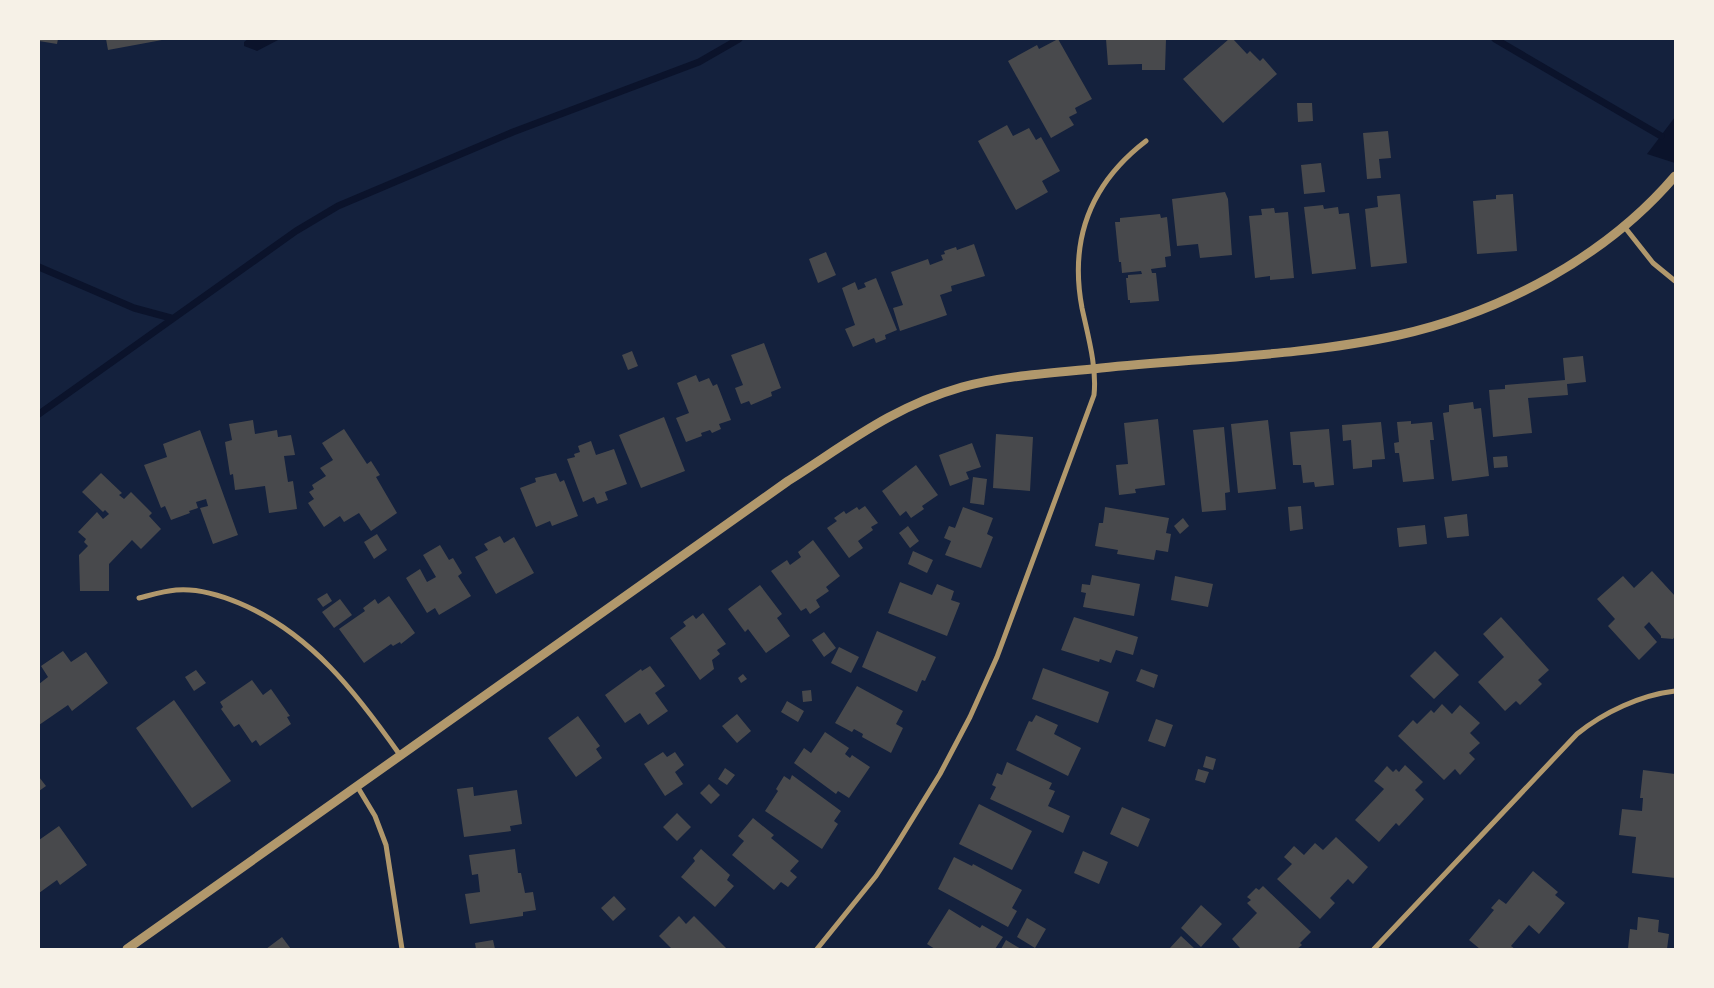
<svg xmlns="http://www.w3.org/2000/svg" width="1714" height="988" viewBox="0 0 1714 988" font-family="'Source Serif 4',serif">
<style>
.water{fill:#0b132b}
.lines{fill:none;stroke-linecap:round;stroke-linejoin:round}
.stream{stroke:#0b132b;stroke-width:7}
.building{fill:#48494c}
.minor{stroke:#b1986c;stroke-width:5}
.tertiary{stroke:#b1986c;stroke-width:9}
</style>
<rect width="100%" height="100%" fill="#14213d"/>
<path class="water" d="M248,39H280L257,51L244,46V42Z
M1675,117V163L1647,154Z"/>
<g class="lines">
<path class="stream" d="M1495,39L1661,136
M39,267L134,308L171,318
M39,414L296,231L338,206L513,132L699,62L739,39"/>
</g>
<path class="building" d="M39,39H58L57,44L39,41Z
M106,39H162V40L108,50Z
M1058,39L1092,99L1075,108L1077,113L1069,117L1074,125L1051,138L1008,61L1037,45L1039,49Z
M1106,39H1166L1165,70H1142V64L1108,65Z
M1229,39H1233L1247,54L1250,51L1260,61L1263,58L1277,74L1223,123L1183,79Z
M1297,103H1312L1313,121L1298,122Z
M1007,125L1013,136L1029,128L1036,140L1041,137L1060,171L1042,181L1048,192L1016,210L978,141Z
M1388,131L1391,158L1379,159L1381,178L1367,179L1363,133Z
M1321,163L1325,192L1304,194L1301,165Z
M1225,192L1228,199L1232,255L1200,258L1198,244L1177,246L1172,199Z
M1400,194L1407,263L1371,267L1365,209L1378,207L1377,196Z
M1513,194L1517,251L1477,254L1473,201L1496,199V195Z
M1323,205L1324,209L1338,207L1339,214L1349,213L1356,269L1312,274L1304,207Z
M1274,208L1275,213L1288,212L1294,278L1270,280V276L1255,278L1249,216L1262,215L1261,209Z
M1160,214L1161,218L1167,217L1171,256L1165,257L1166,267L1151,269L1152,273H1156L1159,301L1130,303V300H1128L1126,278H1128V275L1142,274L1141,271L1122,273L1121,262H1119L1115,222H1120V218Z
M974,244L985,276L951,286L952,291L940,295L947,315L900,331L893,308L903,305L891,272L928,259L930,265L943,260L941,255L945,254L944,251L956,247L957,250Z
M826,252L836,275L818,283L809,259Z
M876,278L897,330L885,335L886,339L876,343L874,338L853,347L845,329L855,325L842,288L855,282L858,290L866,287L864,283Z
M764,343L781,388L771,392L772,396L751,405L749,401L741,404L735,388L743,385L731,355Z
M632,351L638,366L628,370L622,355Z
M1583,356L1586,382L1567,384L1568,395L1528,398L1532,433L1493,437L1489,390L1505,389V385L1565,380L1563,358Z
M696,375L699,382L709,378L713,386L717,384L731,420L719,424L721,429L712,433L710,430L701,433L702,436L686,442L676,418L689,413L677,383Z
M1473,402L1474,409L1481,408L1489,476L1452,481L1443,413L1449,412V405Z
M664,417L685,471L641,488L619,435Z
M1158,419L1165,485L1135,489L1136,493L1119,495L1116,465L1128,464L1124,423Z
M253,420L255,434L277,430L278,437L291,435L295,455L284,456L288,482L293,481L297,509L269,513L265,486L235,490L233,474L230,475L225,442L232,440L229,424Z
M1268,420L1276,489L1238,493L1231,424Z
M1411,421V424L1432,422L1434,440H1430L1434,479L1403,482L1399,453H1395L1394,443L1399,442L1397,422Z
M1381,422L1385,459L1372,460V467L1353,469L1351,440L1343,441L1342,425Z
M1224,427L1230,492L1225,493L1226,510L1202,512L1193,430Z
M344,429L367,464L371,461L380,475L376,477L397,513L371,531L359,513L344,522L340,516L324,527L308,503L314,499L309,492L314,489L312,485L326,476L320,468L333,460L322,443Z
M1329,429L1334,485L1315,487L1314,482L1303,483L1301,465H1293L1290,432Z
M200,430L238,535L213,544L200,508L208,506L206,499L196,502L198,508L189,511L190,513L171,520L165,506L161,508L144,465L167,457L163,444Z
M996,434L1033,437L1030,491L993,488Z
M591,441L596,455L614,449L627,484L605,492L608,500L597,504L594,497L583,502L567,459L575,457L574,454L580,452L578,446Z
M972,443L981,467L966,472L969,479L950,486L939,455Z
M1507,456L1508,467L1494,468L1493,457Z
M916,465L938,495L922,506L924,509L911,518L906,511L900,516L882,491Z
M101,473L122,493L119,495L124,499L131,492L152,513L149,516L161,529L141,549L132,540L109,564V591H80L79,555L88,546L84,542L86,539L78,532L97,512L103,519L109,514L105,510L103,512L82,492Z
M556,473L560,482L564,480L578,516L552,526L550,521L536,527L520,488L536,482L535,478Z
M973,477L987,479L984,505L970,503Z
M865,506L878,523L871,527L873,530L858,541L863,548L849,558L827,528L837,521L834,518L844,511L846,514L857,507L859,510Z
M1301,506L1303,529L1290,531L1288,507Z
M963,507L993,518L987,534L993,537L981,568L945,555L951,541L944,538L949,526L955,528Z
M1105,507L1169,518L1166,533L1171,534L1168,552L1156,550L1154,560L1117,554L1118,550L1095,546L1099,523H1103Z
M1467,514L1469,536L1447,538L1444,517Z
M1183,518L1189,526L1180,534L1174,526Z
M1425,525L1427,544L1399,547L1397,528Z
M908,526L919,541L910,548L899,533Z
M377,534L387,550L374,559L364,542Z
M500,536L504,543L514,537L534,573L496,594L475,557L488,550L484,544Z
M813,540L840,576L826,587L829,591L816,600L820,607L810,614L806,608L801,611L771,571L787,560L790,565L801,557L798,552Z
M440,545L449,560L453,558L462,573L458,576L471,596L439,615L435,608L427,613L406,578L420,569L427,582L436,577L423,555Z
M913,551L933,560L927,573L908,564Z
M1652,571L1675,596V636L1673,639L1661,638V636L1649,622L1644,627L1657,642L1639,660L1608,626L1615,619L1597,599L1623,576L1634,588Z
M1092,575L1140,584L1134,616L1083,607L1086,593L1081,592L1082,584L1090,585Z
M1175,576L1213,584L1208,607L1171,600Z
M900,582L932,595L937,584L954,591L951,600L960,603L947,636L888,613Z
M760,585L782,614L777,618L790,636L766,653L748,629L745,632L728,609Z
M327,593L332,601L323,607L317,599Z
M389,596L415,633L401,644L400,642L393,646L391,644L364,663L339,629L365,611L363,608L375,599L378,604Z
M340,599L352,615L334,628L322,612Z
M703,613L726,644L717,650L720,654L712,660L714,669L700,680L670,638L686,626L683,622L693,615L696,619Z
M1074,617L1138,637L1133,655L1116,650L1111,663L1100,659L1099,662L1061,650Z
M1501,617L1549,670L1538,680L1542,684L1520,705L1516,701L1505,711L1478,682L1504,657L1483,634Z
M877,631L936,657L925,681L922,680L917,692L862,667Z
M824,632L836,648L824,657L812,640Z
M839,647L859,657L851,673L831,663Z
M63,651L71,662L86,652L108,683L72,711L68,705L39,725V684L48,677L41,666Z
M1435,651L1459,675L1434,699L1410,676Z
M650,666L665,686L655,693L668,711L648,725L640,713L625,723L605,695L641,669L642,671Z
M1043,668L1109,692L1098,723L1032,699Z
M1141,669L1158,675L1154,688L1136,681Z
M196,670L206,683L194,691L185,677Z
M743,674L747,679L741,683L738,678Z
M252,680L263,695L271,689L290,716L287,717L291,724L260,746L256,740L252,743L239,724L234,727L221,709L223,707L220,702Z
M857,686L903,711L896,724L903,728L891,753L862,737L863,734L854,729L852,732L835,723Z
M811,690L812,701L803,702L802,691Z
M174,700L231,781L192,808L136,728Z
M787,701L804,711L798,722L781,712Z
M1442,704L1452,714L1460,705L1480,723L1470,733L1480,743L1469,753L1475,759L1460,775L1455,769L1444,780L1398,736L1413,720L1417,724L1431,710L1434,713Z
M737,714L751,731L737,743L722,726Z
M1036,715L1058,725L1054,734L1081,748L1068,776L1016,750L1029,721L1032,722Z
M578,716L600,746L596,749L602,758L576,777L548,738Z
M1156,719L1173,725L1165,747L1148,741Z
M825,732L849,748L845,754L850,758L852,755L870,767L849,798L838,791L836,794L794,763L804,748L811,753Z
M663,752L667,757L675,752L684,765L675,772L683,784L665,796L644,764Z
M1206,756L1216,759L1213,770L1203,767Z
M1007,762L1052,783L1049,789L1055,791L1048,806L1070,816L1063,833L990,799L996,787L992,785L997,773L1002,775Z
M1405,765L1423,782L1415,790L1424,799L1399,826L1396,823L1379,842L1355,820L1384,789L1374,781L1387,766L1393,772L1396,769L1399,772Z
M725,768L735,775L727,785L718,779Z
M1198,769L1209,772L1205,783L1195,780Z
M1643,770L1675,774V878L1632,873L1636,837L1619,835L1622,809L1642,811L1643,798H1640Z
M792,775L841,811L834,821L838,824L822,849L765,811L778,791L776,789L784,776L790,780Z
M39,777L46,786L39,791Z
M709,784L720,795L711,804L700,793Z
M473,787L474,796L517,790L522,824L510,826L511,831L464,837L457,789Z
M979,804L1032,831L1012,870L959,844Z
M1122,807L1150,819L1138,847L1110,834Z
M677,813L691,827L677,841L663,827Z
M753,818L774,835L771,838L799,861L790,871L797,877L788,887L781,882L774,890L732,855L744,841L738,836Z
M59,826L87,865L60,885L57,880L39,893V840Z
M1336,837L1368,867L1353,884L1348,879L1330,898L1335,903L1320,919L1277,879L1292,864L1284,857L1294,846L1304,855L1315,843L1323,850Z
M515,849L518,873H521L525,893L533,892L536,910L523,912V916L470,924L465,894L480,892L478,874L472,875L469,855Z
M701,849L730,875L727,880L734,886L715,907L681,877L695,861L693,858Z
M1083,851L1108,862L1099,884L1074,873Z
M954,857L972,866L973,864L1022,890L1012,908L1017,911L1008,927L938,889Z
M1533,871L1558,892L1555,895L1565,903L1539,934L1529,925L1511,946L1515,949H1480L1469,940L1494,910L1491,908L1499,899L1506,904Z
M1263,886L1311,932L1300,943L1302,945L1297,949H1239L1240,948L1232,939L1257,913L1247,903L1251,900L1247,897L1256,888L1259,890Z
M614,896L626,909L613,921L601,908Z
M1201,905L1222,924L1201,947L1181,928Z
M949,909L980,928L982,925L1003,937L995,949H935L927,944Z
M679,916L686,924L694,916L727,949H672L659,936Z
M1638,917L1659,920L1658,932L1669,934L1667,949H1628L1630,929L1637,930Z
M1027,918L1046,929L1035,948L1017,937Z
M1181,936L1195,949H1169Z
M282,937L291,949H266Z
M493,940L495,949H476L475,943Z
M1006,940L1021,949H1001Z"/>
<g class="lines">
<path class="minor" d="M1623,225L1653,263L1675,281
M139,598C151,595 164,591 176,590C198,588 220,595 239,603C311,633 357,694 400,755
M357,786L375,816L386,845L402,949
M817,949L876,876L897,844L940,774L970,717L997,657L1094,395C1097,367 1088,336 1082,308C1069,239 1090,184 1146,141
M1374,949L1577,734C1604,712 1641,695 1675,691"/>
<path class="tertiary" d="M127,949L788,481C848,443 892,407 962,387C1007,375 1055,373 1101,368C1198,358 1304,356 1399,335C1502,312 1606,257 1675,176"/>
</g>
<rect width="1714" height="988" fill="none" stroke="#f6f1e7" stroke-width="80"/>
</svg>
